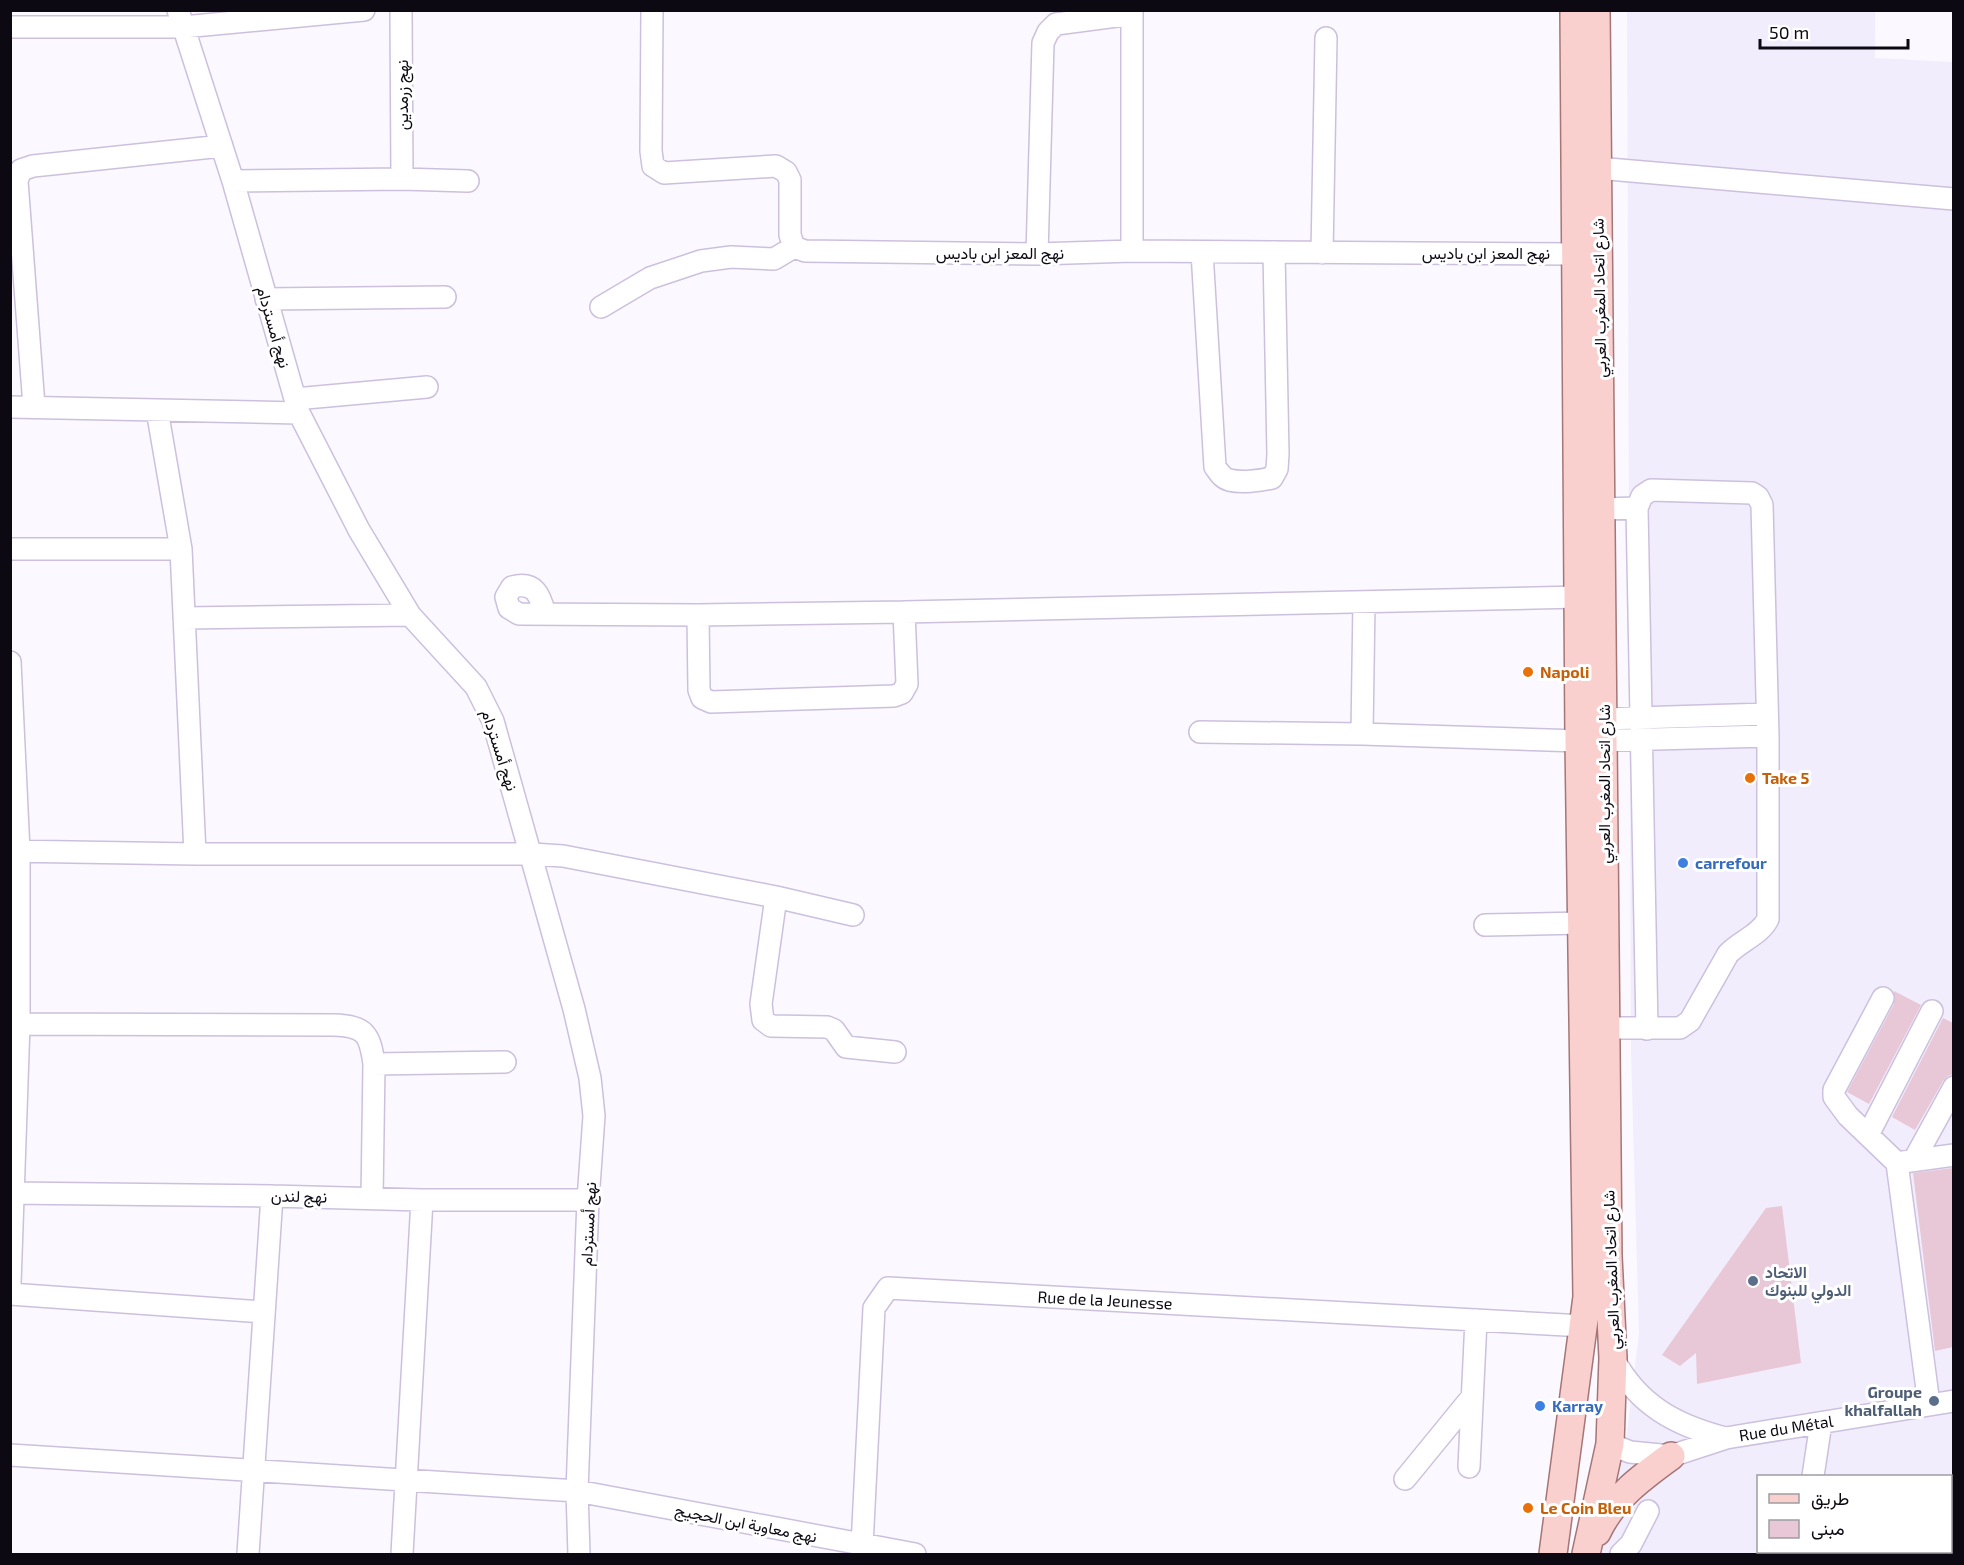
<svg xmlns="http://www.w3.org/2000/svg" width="1964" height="1565" viewBox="0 0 1964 1565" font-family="'Exo 2',Vazirmatn,sans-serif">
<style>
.built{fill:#f2edfc;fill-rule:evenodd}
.building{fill:#e8c7d7}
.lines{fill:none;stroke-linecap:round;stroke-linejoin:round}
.minor-casing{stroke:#ccc0de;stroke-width:24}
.major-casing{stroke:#a47677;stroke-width:30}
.minor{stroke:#fff;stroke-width:21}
.major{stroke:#fad0ce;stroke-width:27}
.food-dot{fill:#e8710a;stroke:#fff;stroke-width:2}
.shop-dot{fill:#3f7fe0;stroke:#fff;stroke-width:2}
.service-dot{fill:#5c6f8a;stroke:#fff;stroke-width:2}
.labels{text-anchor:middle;stroke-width:6;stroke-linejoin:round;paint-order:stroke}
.street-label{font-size:16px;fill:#0d0913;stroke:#fff}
.food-label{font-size:16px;font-weight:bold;fill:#c56008;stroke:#fff;text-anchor:start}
.shop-label{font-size:16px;font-weight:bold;fill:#366cbe;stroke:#fff;text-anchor:start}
.service-label{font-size:16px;font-weight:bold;fill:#4e5e75;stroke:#fff;text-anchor:start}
</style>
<rect width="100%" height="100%" fill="#fbf8ff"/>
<path class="built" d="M1627,11H1875V58L1953,62V1554H1597L1625,1450L1639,1333L1631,1053ZM1758,1476H1950V1552H1758Z"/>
<path class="building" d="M1894,991L1921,1005L1869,1104L1847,1092L1894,1004Z
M1943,1018L1953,1023V1074L1948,1076L1943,1081L1915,1130L1892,1117Z
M1953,1168V1347L1935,1351L1913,1173Z
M1782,1206L1801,1363L1697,1384L1696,1353L1680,1366L1662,1355L1766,1208Z"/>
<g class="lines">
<g class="minor-casing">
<path id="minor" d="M178,10L233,181L299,413L359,530L410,615L476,687L493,721L574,1009L590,1078L594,1116L588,1200L577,1491L579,1554
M401,10L402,179
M652,10L651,151L653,166L664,173L776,166L786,172L790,180V235L794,247L805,251L1037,254L1132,251L1576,254
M10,27H183L364,10
M1597,168L1954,199
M233,181L402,179L468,181
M1132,251V10
M1202,252L1215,467C1219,472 1222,478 1229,480C1241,483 1260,481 1272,478L1277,469L1278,454L1274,252
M1322,253L1326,38
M1037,254L1043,43L1048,32L1056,24L1132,14
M266,299L445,297
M601,307L650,278L701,261L731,257L774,259L794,247
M295,399L427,387
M34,406L17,181L21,170L33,166L222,146
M10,407L299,413
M157,410L181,549L195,854
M1637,508L1647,1029
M1601,509L1637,508L1642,496L1651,490L1752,493L1758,497L1762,505L1768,736V919C1760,935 1740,941 1728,954L1690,1021L1680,1028H1606
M10,549H181
M545,614C540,595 535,581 512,587L506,597L509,608L519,614L698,615L904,612L1579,597
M698,615L699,690L702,698L711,702L894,696L902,693L907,684L904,612
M184,618L410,615
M10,662L19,851V1024L10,1284
M1603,719L1767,714
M1200,732L1362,734L1579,741L1768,736
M1362,734L1364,602
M10,851L195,854H532L563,856L776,897L853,915
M776,897L761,1004L763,1020L771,1026L827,1027L834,1030L846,1047L895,1052
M1485,925L1582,923
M1883,998L1834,1090V1097L1848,1116L1897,1163L1929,1404
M10,1024L334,1025C366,1026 370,1035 374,1064L372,1198
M374,1064L505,1062
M1868,1135L1932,1011
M1914,1160L1954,1087
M1903,1162L1954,1155
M10,1193L272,1196L422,1200H588
M10,1294L263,1312
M1613,1358C1638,1405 1675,1425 1725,1438
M1610,1444L1630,1452L1671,1456L1726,1438L1954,1401
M10,1455L577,1491L915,1554
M1469,1467L1476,1320
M1813,1476L1821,1423
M1405,1479L1472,1397
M862,1546L874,1308L888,1288L1584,1326
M248,1554L272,1196
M402,1554L422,1200
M1621,1554L1631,1544L1648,1511"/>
</g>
<g class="major-casing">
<path id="major" d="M1597,1532C1613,1498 1642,1477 1671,1456
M1553,1554L1587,1297L1579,741L1574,10
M1586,1554L1610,1444L1613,1358L1608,1256L1596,10"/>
</g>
<use href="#minor" class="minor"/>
<use href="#major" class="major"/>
</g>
<g class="food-dot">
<circle cx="1528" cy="672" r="6"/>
<circle cx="1750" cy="778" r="6"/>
<circle cx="1528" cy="1508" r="6"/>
</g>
<g class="shop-dot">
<circle cx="1683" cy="863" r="6"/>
<circle cx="1540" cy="1406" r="6"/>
</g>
<g class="service-dot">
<circle cx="1753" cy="1281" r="6"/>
<circle cx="1934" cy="1401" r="6"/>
</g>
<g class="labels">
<g class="street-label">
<text transform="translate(402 95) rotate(-90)" y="6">نهج زرمدين</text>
<text x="1000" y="259">نهج المعز ابن باديس</text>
<text x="1486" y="259">نهج المعز ابن باديس</text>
<text transform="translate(1599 298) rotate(-91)" y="6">شارع اتحاد المغرب العربي</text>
<text transform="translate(274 327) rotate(74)" y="6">نهج أمستردام</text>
<text transform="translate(500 750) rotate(72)" y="6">نهج أمستردام</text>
<text transform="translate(1604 784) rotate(-90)" y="6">شارع اتحاد المغرب العربي</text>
<text transform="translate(299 1196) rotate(1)" y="6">نهج لندن</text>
<text transform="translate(588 1224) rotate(-87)" y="6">نهج أمستردام</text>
<text transform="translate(1611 1270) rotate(-92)" y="6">شارع اتحاد المغرب العربي</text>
<text transform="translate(1105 1300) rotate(3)" y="6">Rue de la Jeunesse</text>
<text transform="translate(1786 1428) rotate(-9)" y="6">Rue du Métal</text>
<text transform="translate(746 1523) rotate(11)" y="6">نهج معاوية ابن الحجيج</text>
</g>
<g class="food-label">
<text x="1540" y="678">Napoli</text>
<text x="1762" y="784">Take 5</text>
<text x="1540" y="1514">Le Coin Bleu</text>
</g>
<g class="shop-label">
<text x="1695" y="869">carrefour</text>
<text x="1552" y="1412">Karray</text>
</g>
<g class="service-label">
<text x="1765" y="1278">الاتحاد<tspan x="1765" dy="18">الدولي للبنوك</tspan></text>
<text x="1922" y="1398" text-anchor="end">Groupe<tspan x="1922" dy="18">khalfallah</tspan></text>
</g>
</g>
<rect width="1964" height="1565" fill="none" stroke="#0d0913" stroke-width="24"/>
<rect x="1757" y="1475" width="195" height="78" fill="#ffffff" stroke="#9e9da1" stroke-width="1.5"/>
<rect x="1769" y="1494" width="30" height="9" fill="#fad0ce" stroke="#9e9da1" stroke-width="1.5"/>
<text x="1811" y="1505" font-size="18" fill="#0d0913">طريق</text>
<rect x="1769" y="1520" width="30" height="18" fill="#e8c7d7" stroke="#9e9da1" stroke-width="1.5"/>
<text x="1811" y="1535" font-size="18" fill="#0d0913">مبنى</text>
<path d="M1760 39v9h148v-9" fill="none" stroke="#0d0913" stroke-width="3"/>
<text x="1769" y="39" font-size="18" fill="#0d0913" stroke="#ffffff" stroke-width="4.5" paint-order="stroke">50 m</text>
</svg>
